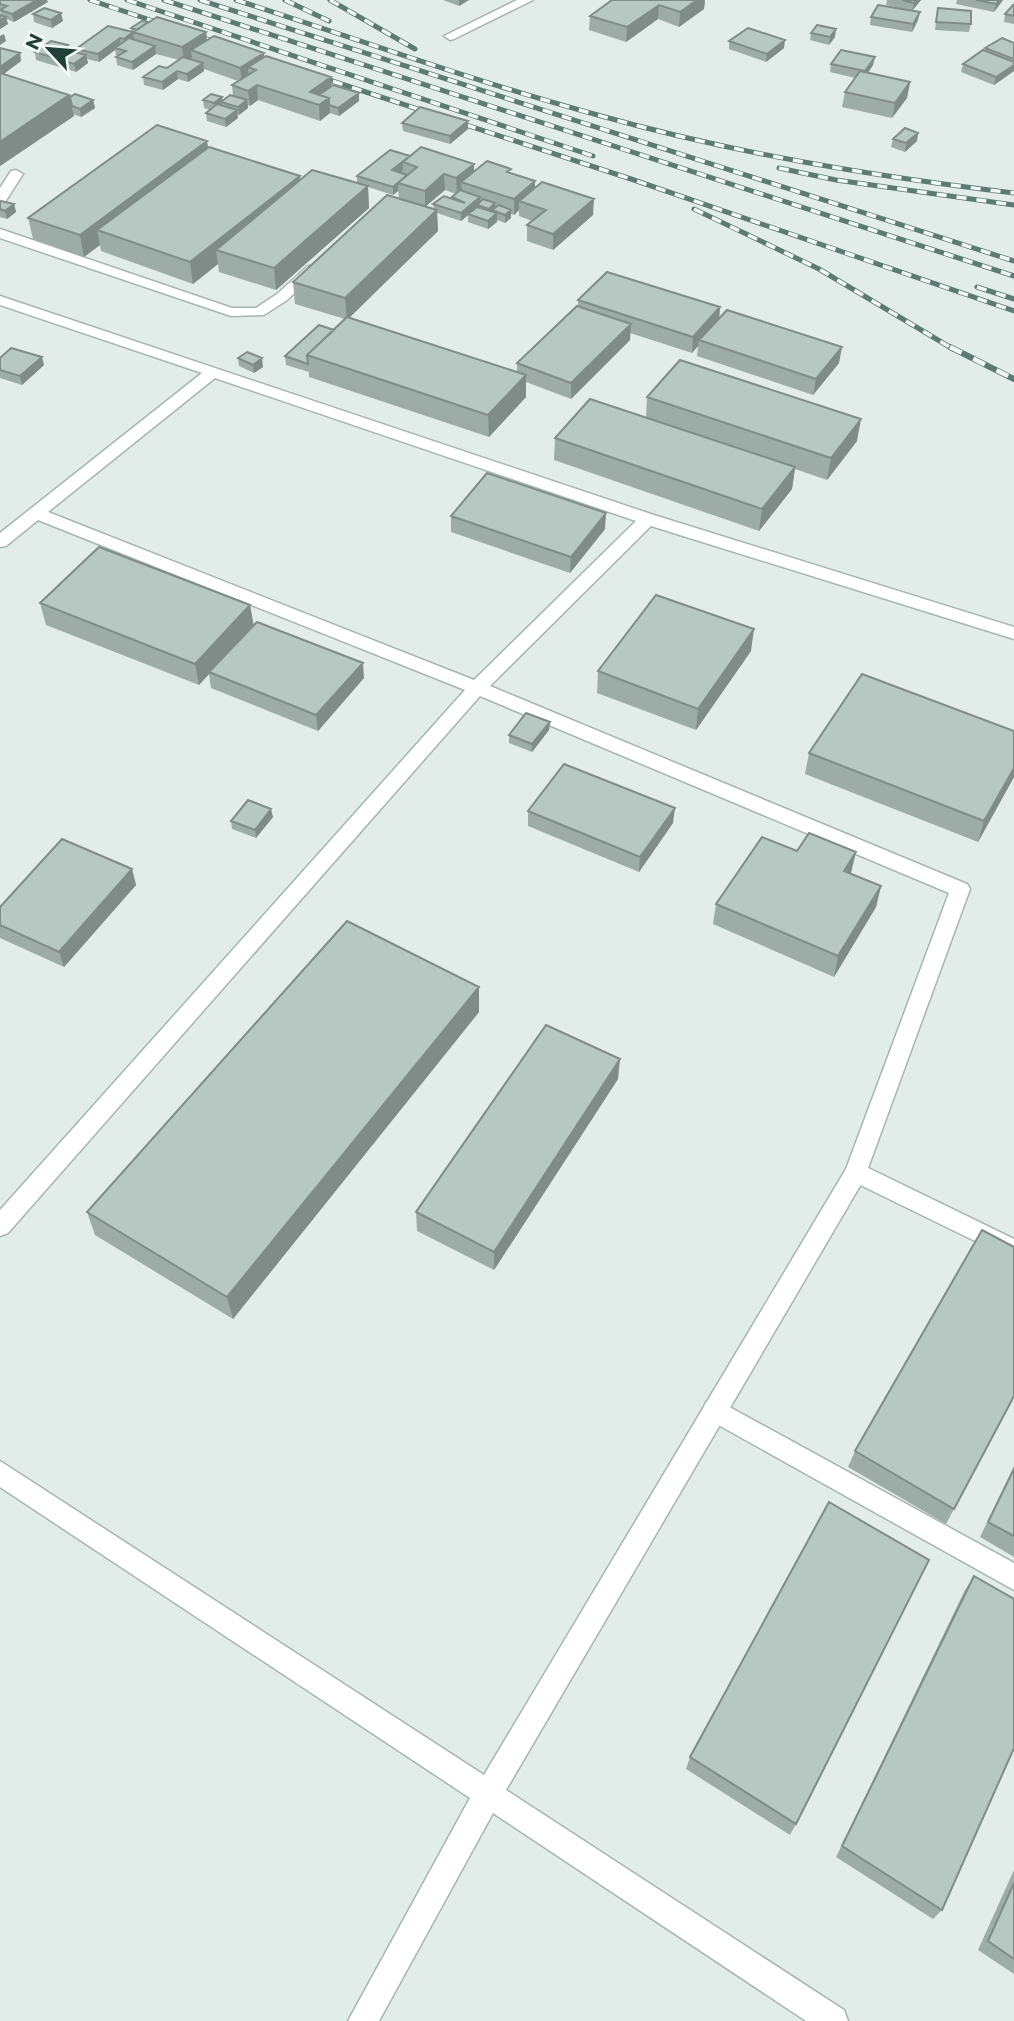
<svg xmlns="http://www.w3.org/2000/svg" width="1014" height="2021" viewBox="0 0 1014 2021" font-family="Montserrat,sans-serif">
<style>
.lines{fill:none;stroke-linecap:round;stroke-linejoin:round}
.service-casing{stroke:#a4b6b0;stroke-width:3}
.minor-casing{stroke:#a4b6b0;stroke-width:3}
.service{fill:#fff;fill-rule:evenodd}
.minor{fill:#fff;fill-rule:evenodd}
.rail-far1-casing{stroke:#5b7b73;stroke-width:5}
.rail-casing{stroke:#5b7b73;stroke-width:6}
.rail-far1{stroke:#f3f9f6;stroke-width:3.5;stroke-dasharray:10;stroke-linecap:butt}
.rail{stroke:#f3f9f6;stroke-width:4.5;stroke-dasharray:13;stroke-linecap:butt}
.wall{fill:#9daca7;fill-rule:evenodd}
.shaded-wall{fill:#808c88}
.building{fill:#b7c8c2;stroke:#808c88;stroke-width:2}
</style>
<rect width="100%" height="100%" fill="#e2ede9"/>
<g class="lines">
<g class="service-casing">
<path id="service" d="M16,170L23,174L5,202L0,203V188L11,171Z
M0,229L232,308H256L277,294L308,266H318L320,269L287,300L264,315L231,316L0,238Z
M856,1162L1014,1239V1260L848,1179L845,1172L848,1165Z
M715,1399L1014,1563V1590L706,1418L703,1410L706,1402Z"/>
</g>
<g class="minor-casing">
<path id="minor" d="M517,0H533L454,39L450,40L444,36Z
M0,296L654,515L1014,627V639L651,526L490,686L967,884L970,889L864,1179L506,1790L844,2010L848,2021H806L493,1813L379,2021H348L470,1798L0,1487V1461L484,1775L846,1169L949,893L480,696L8,1233L0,1236V1210L465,690L38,520L6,546L0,547V533L202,373L0,305ZM215,378L636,521L474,680L48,512Z"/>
</g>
<use href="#service" class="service"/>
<use href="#minor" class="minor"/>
<g class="rail-far1-casing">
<path id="rail-far1" d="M90,0L228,46
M127,0L593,156
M164,0L1014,276
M200,0L1014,261
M236,0C355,38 473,81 594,114C732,153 872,176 1014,193
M285,0L329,21
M330,0L415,49
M314,75L634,180L1014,311
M779,168L836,180L1014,205
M694,209L819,269L953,349
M977,287L1014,299"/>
</g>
<g class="rail-casing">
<path id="rail" d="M950,347L1014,379"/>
</g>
<use href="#rail-far1" class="rail-far1"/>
<use href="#rail" class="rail"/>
</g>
<path class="wall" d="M0,0L48,2L14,22L6,19L8,24L0,29V15H1L0,11Z
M443,0H469L459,6Z
M612,0H705L704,9L679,27L658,19L626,42L589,30L590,16Z
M887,0H921L912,11L886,5Z
M957,0H1003L994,12L956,4Z
M1014,2V24L1004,22L1005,14L1013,5Z
M938,8L971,24L969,32L935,30Z
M33,14L63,21L52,28L34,22Z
M871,17L918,20L912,32L870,25Z
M148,22L206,32L207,40L264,57L332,86L359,93V101L339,116L330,113L320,121L258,100L250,106L248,105V108L239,115L237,114L238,118L226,127L207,121L206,113L210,110L204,108L203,100L222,97V101L233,96L232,85L238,81L204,69V71L188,82L178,79L163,90L144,85L143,77L167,68L179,60L156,54L133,70L117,65L116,57L118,56L116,55L115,50L99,62L87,59L88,63L76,72L36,60L35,52L69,51L77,53L76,49L131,32V28Z
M811,33L835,37L829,45L810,40Z
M729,41L784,48L766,62L729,49Z
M1014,43V71L994,85L961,72L963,64L985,51V48Z
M0,48L20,53L21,61L3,74L69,95L70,97L93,100L95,108L81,117L73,114L74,116L0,166Z
M831,64L873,65L868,73L910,82L907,98L892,118L842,107L845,92L855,78L830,72Z
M402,123L468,129L450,144L403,131Z
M918,133L917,141L905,152L891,147L893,139Z
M207,141L208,148L300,176V180L357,183V176L410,157L474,172L511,173L535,188L593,215L553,250L527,241V225L532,221L519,216V210L514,215L511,214V218L505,223L497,220V222L488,229L468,222V215L461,221L437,213L438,231L349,318L517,372V363L578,306V300L719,319L839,363L813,395L697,356L698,346L692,353L630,333V340L571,399L526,382V397L489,437L309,377V372L286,365L285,356L334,330L345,319L295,304L293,282L399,198L398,191L393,195L368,187L369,208L276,290L219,272L218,264L193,284L101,251L100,245L84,257L33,239L28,218ZM445,190L456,194L452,197V198L433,204L434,209L426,206Z
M0,202L14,204L16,212L7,219L0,217Z
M0,358L44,365L22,385L0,378Z
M238,358L263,367L254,373L239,366Z
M647,397L857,441L827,480L795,469L792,489L759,531L554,460L555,438L646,417Z
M451,516L605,529L570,573L451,532Z
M40,603L250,605L253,625L364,678L318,731L211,688L209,674L199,685L46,625Z
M751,651L696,730L597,693L598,671Z
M550,722L549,730L532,752L509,743V735Z
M1014,731V777L978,842L805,774L809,753Z
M528,811L673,823L639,872L528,826Z
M273,817L256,838L232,829L231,821Z
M132,869L136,885L64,967L0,938V907Z
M850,874L881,886L876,907L834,977L713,924L716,904Z
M479,1012L233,1319L95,1235L87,1212Z
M618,1079L494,1270L417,1231L416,1212Z
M1014,1396L946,1524L848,1467L855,1451Z
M1014,1466V1557L980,1537Z
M974,1576L942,1910L933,1919L836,1857L965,1590Z
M690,1757L796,1824L790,1835L686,1769Z
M1014,1870V1974L978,1950Z"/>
<path class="shaded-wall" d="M37,0H47L48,2L14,22L12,14Z
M459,0H469L459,6Z
M697,0H705L704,9L679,27L680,12Z
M916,0H921L912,11L914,3Z
M999,0H1003L994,12L996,4Z
M659,5L658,19L626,42L627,27Z
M920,12L918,20L912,32L913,24Z
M61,13L63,21L52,28L51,20Z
M6,17L8,24L0,29V20Z
M836,29L835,37L829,45L830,37Z
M133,32L134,40L126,47L124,39Z
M206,32L208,47L191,50L192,58L184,62L182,47Z
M4,34L6,41L0,45V36Z
M120,38L121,46L115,48V50L99,62L98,54Z
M785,40L784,48L766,62L767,54Z
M155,46L156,54L133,70L132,62Z
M20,53L21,61L0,77V67Z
M264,53L265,68L256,70L248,67L249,78L242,83L240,68Z
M86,55L88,63L76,72L74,64Z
M875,57L873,65L864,79L865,71Z
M1014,59V71L994,85L996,77L1013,66Z
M203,63L204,71L188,82L187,74Z
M177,71L178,79L163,90L162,82Z
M331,77L332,92L319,101L310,92Z
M910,82L907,98L892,118L895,103Z
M257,85L258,100L250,106L248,91Z
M359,93V101L339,116L338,108Z
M69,95L74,116L0,166V142Z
M222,97L223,102H221V106L215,111L214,103Z
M329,98L330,113L320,121L319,105Z
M93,100L95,108L81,117L80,109Z
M247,100L248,108L239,115L238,107Z
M237,110L238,118L226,127L225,119Z
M468,121V129L450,144V136Z
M918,133L917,141L905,152L906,143Z
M207,141L210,162L97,230L100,245L84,257L80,235Z
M410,156L403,162V170L393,178L392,170Z
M474,164V179L461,182L462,190L457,194L456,178Z
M444,174L445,190L425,207V191Z
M300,176L302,197L216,250L218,264L193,284L190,262Z
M535,181V197L519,201V210L514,215V199Z
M398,183V191L393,195V187Z
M368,186L369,208L276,290L274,268Z
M480,197V205H477V208L461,221V213Z
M594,199L593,215L553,250V234Z
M495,203V211L492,210V214L489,217V209Z
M14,204L16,212L7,219L5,211Z
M437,210L438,231L347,320L345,298Z
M511,210V218L505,223V215Z
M497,213V222L488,229V221Z
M720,307L719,323L699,340L698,346L692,353L693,337Z
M631,324L630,340L571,399V383Z
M842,347L839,363L813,395L816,379Z
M42,357L44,365L22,385L20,376Z
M262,358L263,367L254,373L253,365Z
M526,375V397L489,437L488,415Z
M861,419L857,441L827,480L831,458Z
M795,467L792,489L759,531L762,509Z
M606,513L605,529L570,573L571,557Z
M250,605L254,627L209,672V674L199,685L195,664Z
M754,629L751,651L696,730L698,709Z
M363,663L364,678L318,731L316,715Z
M550,722L549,730L532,752V744Z
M1014,768V777L978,842L984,821Z
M675,808L673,823L639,872L640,857Z
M271,809L273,817L256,838L255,830Z
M856,852L851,873L839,892L844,871Z
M132,869L136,885L64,967L59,952Z
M881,886L876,907L834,977L838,956Z
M479,987V1012L233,1319L227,1297Z
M620,1059L618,1079L494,1270V1252Z"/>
<path class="building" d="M0,0H37L12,14L0,10L7,6L0,4Z
M612,0H697L680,12L659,5L627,27L590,16Z
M902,0H916L914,3Z
M976,0H999L996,4Z
M878,5L920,12L913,24L871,17Z
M1013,5H1014V16L1005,14Z
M44,8L61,13L51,20L33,14Z
M938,8L971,11V24L936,22Z
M0,15L6,17L0,20Z
M157,17L206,32L182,47L133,32Z
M142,21L148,22L137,30L131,28Z
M817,25L836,29L830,37L811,33Z
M108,26L133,32L124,39L120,38L98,54L76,49Z
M748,28L785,40L767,54L729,41Z
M214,36L264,53L240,68L191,50Z
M129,38L155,46L132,62L116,57L126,51L115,48Z
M1002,38L1014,43V59L985,48Z
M51,41L68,45L62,49L86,55L74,64L35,52Z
M0,48L20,53L0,67Z
M841,50L875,57L865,71L831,64Z
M983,50L1014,62V65L996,77L963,64Z
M266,56L331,77L310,92L329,98L319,105L257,85L248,91L232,85L256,70L248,67Z
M183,57L203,63L187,74L177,71L162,82L143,77L159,66L167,68Z
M860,71L910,82L895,103L845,92Z
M0,73L69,95L0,142Z
M333,85L359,93L338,108L329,105V98L319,95Z
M75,94L93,100L80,109L72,106L70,97Z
M211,94L222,97L214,103L203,100Z
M230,95L247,100L238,107L221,102Z
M217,104L237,110L225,119L206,113Z
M420,107L468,121L450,136L402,123Z
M157,125L207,141L80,235L28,218Z
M905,128L918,133L906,143L893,139Z
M209,147L300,176L190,262L97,230Z
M421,147L474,164L456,178L444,174L425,191L398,183L417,167L403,162Z
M390,150L410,156L392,170L407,175L393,187L357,176Z
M487,161L511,169L507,172L535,181L514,199L461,182Z
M312,170L368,186L274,268L216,250Z
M542,182L594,199L553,234L527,225L546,210L519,201Z
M460,190L480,197L461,213L433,204L444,196L465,203L452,197Z
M387,195L437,210L345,298L293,282Z
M483,199L495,203L489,209L477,205Z
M1,201L14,204L5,211L0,209V202Z
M499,205L511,210L505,215L492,210Z
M477,207L497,213L488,221L468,214Z
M607,272L720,307L693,337L578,300Z
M577,306L631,324L571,383L517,363Z
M727,310L842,347L816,379L699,340Z
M347,317L526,375L488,415L307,355Z
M319,325L334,330L307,355L308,364L285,356Z
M11,348L42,357L20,376L0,370V358Z
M247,352L262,358L253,365L238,358Z
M680,360L861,419L831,458L647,397Z
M590,399L795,467L762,509L555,438Z
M487,473L606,513L571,557L451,516Z
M99,547L250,605L195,664L40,603Z
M656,595L754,629L698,709L598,671Z
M257,622L363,663L316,715L209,672Z
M862,674L1014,731V768L984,821L809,753Z
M526,713L550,722L532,744L509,735Z
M564,764L675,808L640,857L528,811Z
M248,800L271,809L255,830L231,821Z
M809,833L856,852L844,871L881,886L838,956L716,904L762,837L797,851Z
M62,839L132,869L59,952L0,925V907Z
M347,921L479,987L227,1297L87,1212Z
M546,1025L620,1059L494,1252L416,1212Z
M982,1230L1014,1247V1396L954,1509L855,1451Z
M1014,1469V1536L988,1522Z
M829,1502L929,1560L796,1824L690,1757Z
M974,1576L1014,1599V1748L942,1910L842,1846Z
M1014,1883V1959L988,1941Z"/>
<g transform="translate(49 49) rotate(296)" stroke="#f3f9f6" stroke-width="5" paint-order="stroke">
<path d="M0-5L12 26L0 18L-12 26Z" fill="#214038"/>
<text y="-10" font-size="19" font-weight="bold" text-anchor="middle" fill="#214038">N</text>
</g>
</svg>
